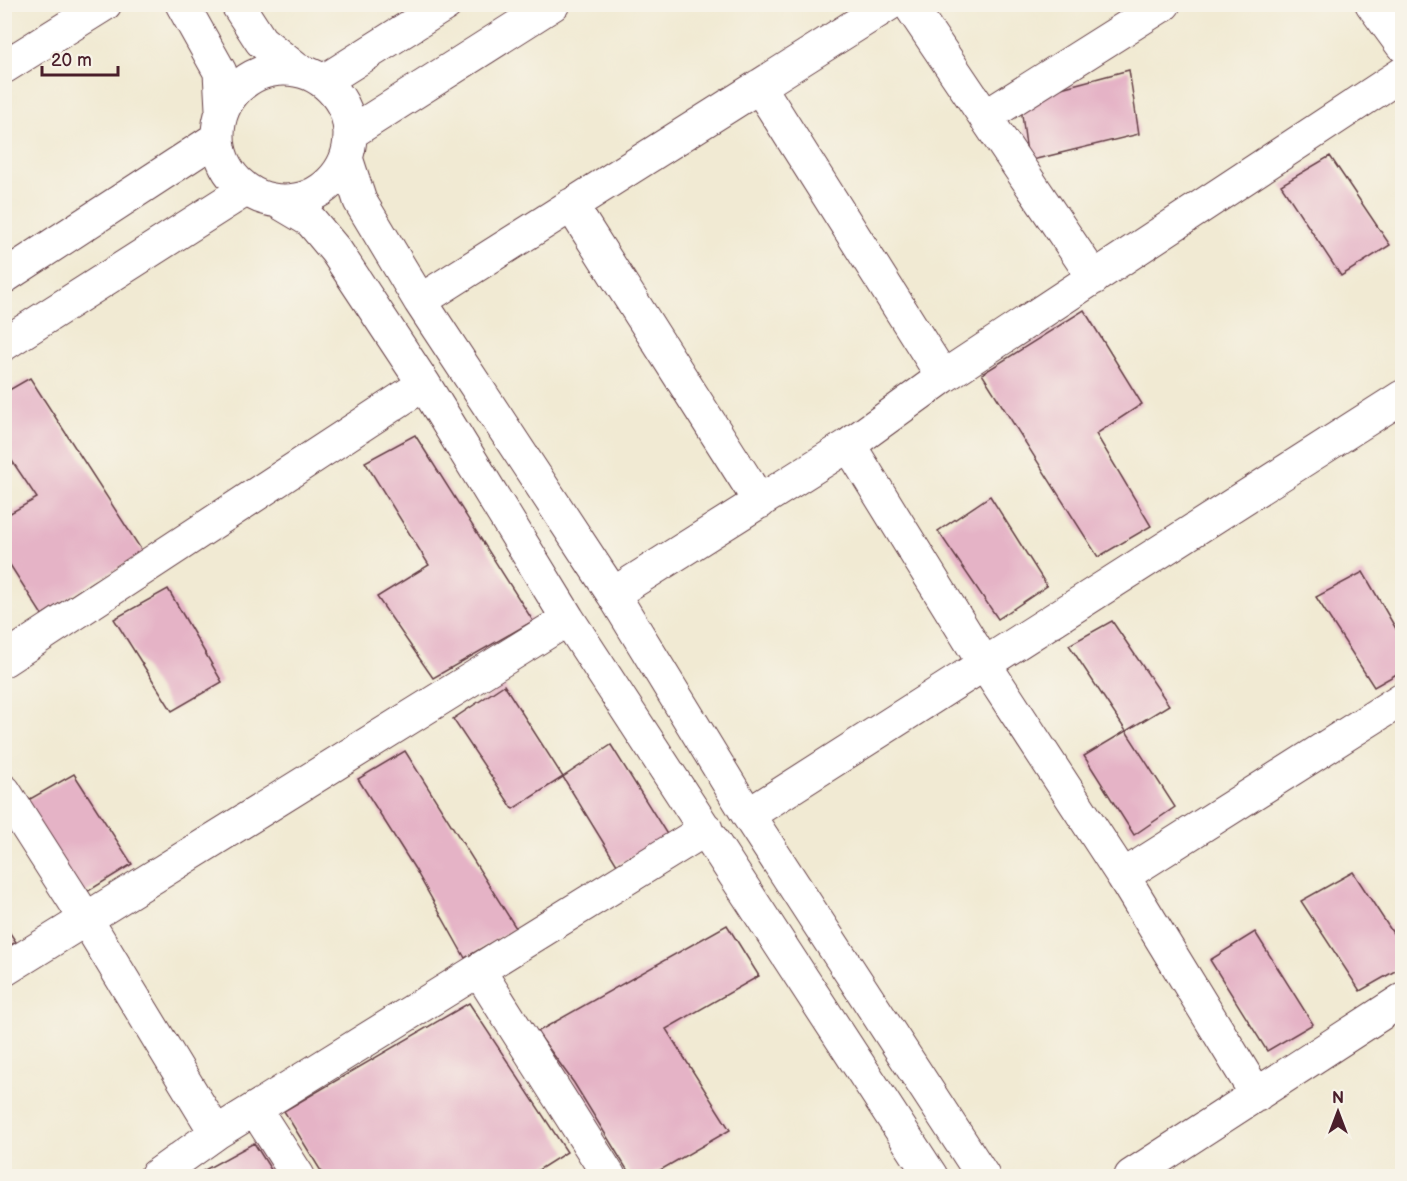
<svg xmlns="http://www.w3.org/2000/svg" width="1407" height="1181" viewBox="0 0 1407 1181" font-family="'Balsamiq Sans',sans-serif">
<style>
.building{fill:#e5b3c6}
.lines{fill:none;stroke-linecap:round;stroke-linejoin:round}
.minor-casing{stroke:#633d44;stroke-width:35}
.minor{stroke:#fff;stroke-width:33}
</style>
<rect width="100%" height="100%" fill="#f7f3e8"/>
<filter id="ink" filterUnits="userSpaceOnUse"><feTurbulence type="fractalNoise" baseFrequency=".0167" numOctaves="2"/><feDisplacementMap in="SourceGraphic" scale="12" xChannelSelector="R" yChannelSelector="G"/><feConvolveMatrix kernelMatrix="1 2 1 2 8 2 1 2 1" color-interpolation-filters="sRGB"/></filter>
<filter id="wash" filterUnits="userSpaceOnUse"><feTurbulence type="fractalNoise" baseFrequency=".008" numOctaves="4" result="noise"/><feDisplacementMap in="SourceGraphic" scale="24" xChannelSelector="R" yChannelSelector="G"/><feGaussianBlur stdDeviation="1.35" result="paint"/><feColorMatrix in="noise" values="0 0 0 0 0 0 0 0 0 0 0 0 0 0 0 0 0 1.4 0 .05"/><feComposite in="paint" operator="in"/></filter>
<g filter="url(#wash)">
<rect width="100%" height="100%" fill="#f1ead3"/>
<g id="blocks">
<path class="building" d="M1129,70L1139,134L1028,161L1020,99Z
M1330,156L1390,245L1341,276L1281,185Z
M1084,310L1142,404L1096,434L1151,526L1098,557L982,374Z
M30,378L144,554L94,581L42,615L5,557V516L37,498L4,449V393Z
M415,435L533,621L433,678L377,597L429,565L365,462Z
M990,496L1047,586L998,619L938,531Z
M1363,572L1402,639V671L1374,687L1316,597Z
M168,589L222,682L172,711L114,619Z
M1112,621L1169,705L1126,731L1175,807L1134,835L1084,756L1126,731L1069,645Z
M504,685L563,777L513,809L453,719Z
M611,745L668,836L617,865L563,777Z
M405,751L516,928L465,958L415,869L358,779Z
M74,774L132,864L82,895L23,803Z
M1353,872L1402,947V967L1360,991L1301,901Z
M4,924L16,942L4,949Z
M727,925L759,976L666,1029L730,1130L650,1176H631L574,1083L537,1032Z
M1255,932L1313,1024L1267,1051L1210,960Z
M469,1003L567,1152L529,1176H324L284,1111Z
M254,1143L275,1176H204L201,1172Z"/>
</g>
</g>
<g filter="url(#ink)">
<use href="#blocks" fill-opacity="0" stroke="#633d44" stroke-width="1.5"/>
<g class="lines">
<g class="minor-casing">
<path id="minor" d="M182,4L220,72L222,109
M237,4L261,41L296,69
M909,4L1094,278
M1372,4L1402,45
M4,67L105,4
M218 135a66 66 0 1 1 132 0a66 66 0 1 1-132 0Z
M324,81L446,4
M759,86L943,377
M985,117L1164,4
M352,132L553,4
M347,161L360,201L420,301L613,594L748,815L983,1176
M279,202L311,221L336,251L424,384L568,619L931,1176
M571,205L760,502
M4,277L217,138
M420,301L889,4
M4,344L245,190
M849,445L985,665L1123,876L1402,699
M613,594L849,445L943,377L1402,74
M4,660L424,384
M4,791L86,919L568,619
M748,815L1402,397
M1123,876L1257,1095
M4,970L86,919L216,1133L706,829
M479,971L609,1176
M255,1109L298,1176
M156,1176L216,1133
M1131,1176L1402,1000"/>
</g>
<use href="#minor" class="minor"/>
</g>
</g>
<rect width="1407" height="1181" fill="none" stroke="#f7f3e8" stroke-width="24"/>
<g transform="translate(1338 1112)" stroke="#f7f3e8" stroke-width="4.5" paint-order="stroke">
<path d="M0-4.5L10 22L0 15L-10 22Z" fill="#4a1f2b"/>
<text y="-9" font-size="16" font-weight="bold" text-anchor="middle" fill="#4a1f2b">N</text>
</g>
<path d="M42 66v9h76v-9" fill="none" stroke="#4a1f2b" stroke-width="3"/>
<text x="51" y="66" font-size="18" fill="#4a1f2b" stroke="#f7f3e8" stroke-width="4.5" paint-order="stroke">20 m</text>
</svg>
